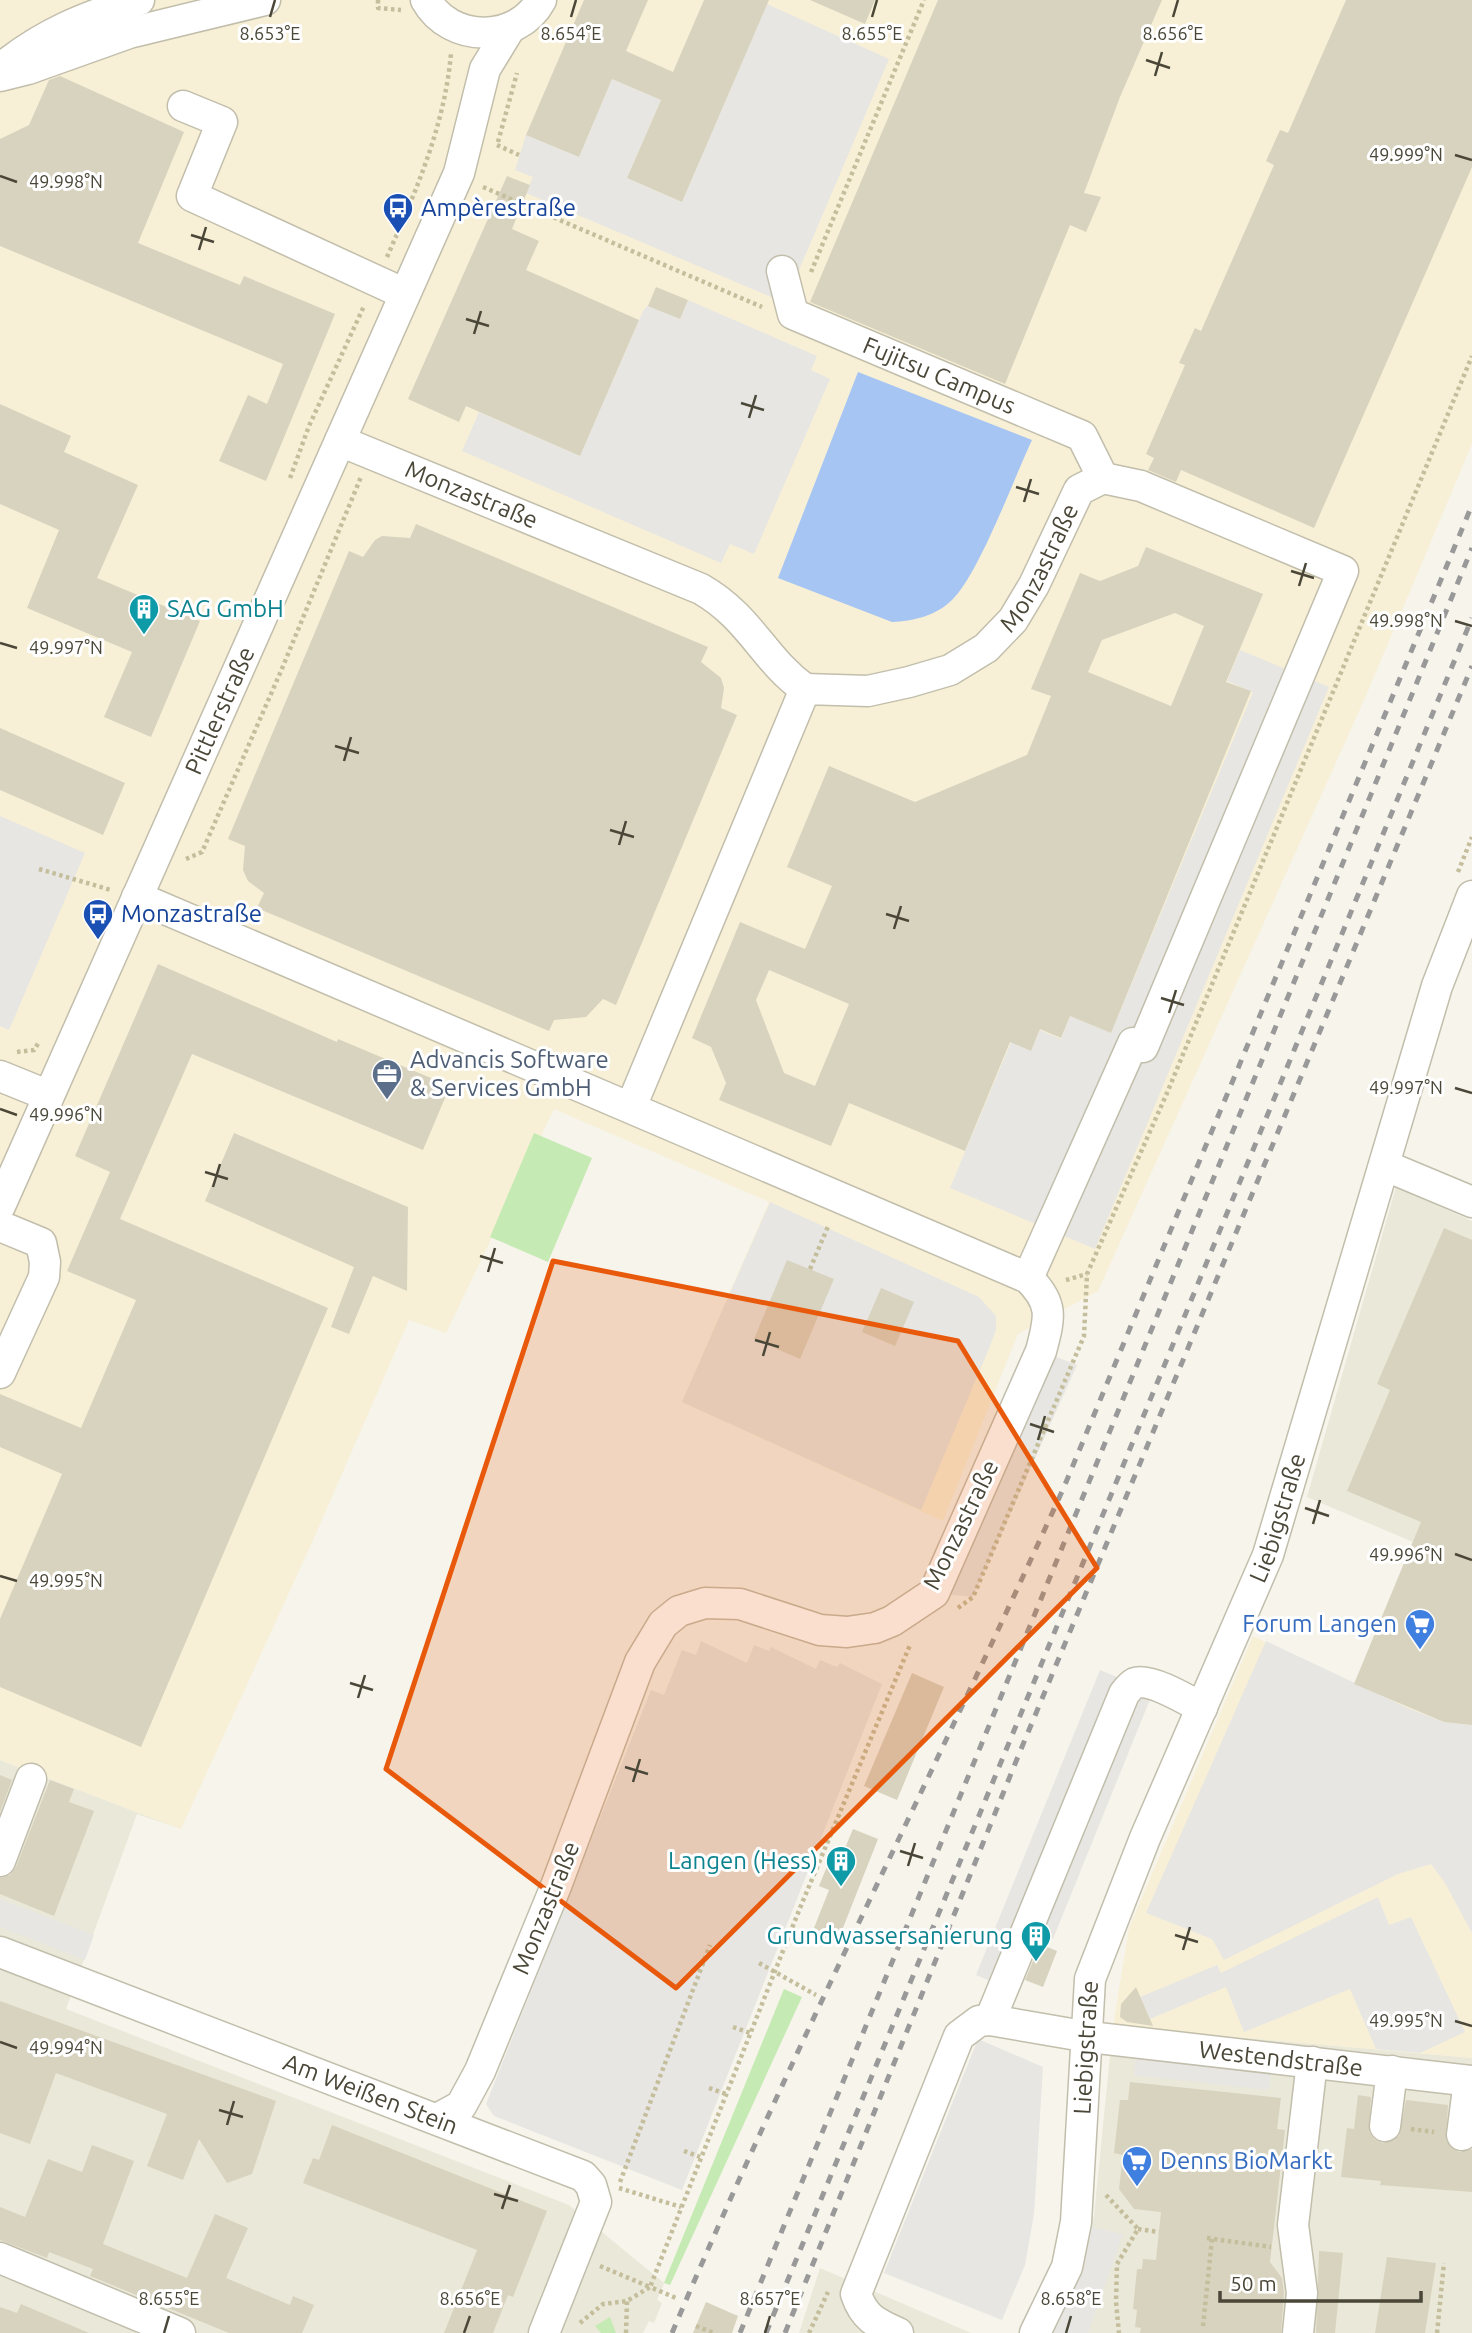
<svg xmlns="http://www.w3.org/2000/svg" width="1472" height="2333" viewBox="0 0 1472 2333" font-family="Ubuntu,sans-serif">
<style>
.residential{fill:#eae8d8}
.commercial{fill:#f7f0d6}
.green{fill:#c6eab3}
.parking{fill:#e7e6e2}
.water{fill:#a6c5f3}
.building{fill:#d8d3bf;fill-rule:evenodd}
.lines{fill:none;stroke-linecap:round;stroke-linejoin:round}
.minor-casing{stroke:#c2beac;stroke-width:33}
.path{stroke:#c4be9d;stroke-width:4.5;stroke-dasharray:3.5 3.5;stroke-linecap:butt}
.minor{stroke:#fff;stroke-width:30}
.rail{stroke:#999;stroke-width:5;stroke-dasharray:9 9;stroke-linecap:butt}
.marked{fill:#e8590c;fill-opacity:0.2;stroke:#e8590c;stroke-width:5;stroke-linejoin:round}
.ticks{fill:none;stroke:#4a4738;stroke-width:2.5}
.labels{text-anchor:middle;stroke-width:6;stroke-linejoin:round;paint-order:stroke}
.transit-label{font-size:24px;fill:#164399;stroke:#fff;text-anchor:start}
.street-label{font-size:24px;fill:#4a4738;stroke:#fff}
.culture-label{font-size:24px;fill:#0d838f;stroke:#fff;text-anchor:end}
.service-label{font-size:24px;fill:#4e5e75;stroke:#fff;text-anchor:start}
.shop-label{font-size:24px;fill:#366cbe;stroke:#fff;text-anchor:end}
.ticks-label{font-size:18px;text-anchor:middle;fill:#4a4738;stroke:#fff;stroke-width:6;stroke-linejoin:round;paint-order:stroke}
</style>
<rect width="100%" height="100%" fill="#f6f4eb"/>
<path class="residential" d="M1396,1187L1472,1221V1407L1413,1542L1307,1497Z
M0,1760L181,1829L137,1814L66,2009L569,2205L664,2283L657,2300L662,2303L654,2323L649,2321L643,2333H0Z
M1113,2026L1472,2058V2333H1047L1094,2216Z
M820,2268L971,2333H799Z"/>
<path class="commercial" d="M0,0H1472V444L1365,698L1098,1291L1018,1334L943,1521L682,1402L769,1202L554,1109L446,1333L409,1320L314,1538L181,1829L0,1760Z
M1472,1408V2058L1113,2026L1129,1928L1253,1636L1354,1684Z"/>
<path class="green" d="M534,1133L592,1158L548,1262L490,1237Z
M784,1989L802,1997L670,2285L664,2283Z
M610,2317L616,2333H601L595,2326Z"/>
<path class="parking" d="M767,4L889,59L785,303L526,193L533,177L515,170L526,135L579,157L612,79L661,100L627,178L682,202Z
M688,300L817,356L811,370L830,379L754,554L730,544L721,563L462,451L479,412L580,456L643,311L648,305L680,319Z
M1240,650L1329,687L1095,1249L950,1188L1011,1042L1031,1051L1040,1030L1061,1039L1070,1016L1111,1033L1253,692L1227,681Z
M0,816L85,853L9,1030L0,1026Z
M770,1202L979,1297L996,1316V1330L990,1346L921,1510L682,1402Z
M1041,1351L1077,1365L973,1597L934,1593Z
M701,1641L747,1663L754,1645L769,1651L771,1647L816,1669L820,1660L837,1667L840,1663L882,1684L682,2190L494,2116L486,2104L651,1690L664,1695L682,1650L696,1655Z
M1266,1641L1410,1709L1444,1722L1472,1725V1933L1445,1883L1431,1864L1398,1874L1224,1960L1212,1939L1146,1913Z
M1100,1670L1153,1692L1053,1939L1030,1930L1007,1988L976,1975Z
M1378,1897L1389,1925L1411,1917L1465,2032L1420,2053L1376,2049L1350,1989L1244,2032L1226,1987L1150,2019L1140,1997L1217,1965L1221,1973Z
M0,1899L94,1935L85,1960L0,1927Z
M978,2039L1043,2067L1034,2214L1025,2265L1002,2320L884,2273Z
M1138,2041L1273,2057L1269,2090L1134,2075Z
M1076,2224L1123,2234L1088,2333H1036Z"/>
<path class="water" d="M858,372L1032,440C1014,478 979,574 952,600C936,616 913,621 892,622L778,578Z"/>
<path class="building" d="M584,0H648L626,51L673,72L704,0H769L682,202L627,178L661,100L612,79L579,157L526,135Z
M810,0H875L865,24Z
M938,0H1162L1120,97L1084,193L1101,197L1086,232L1070,225L1005,384L810,302Z
M1346,0H1472V167L1314,528L1181,470L1176,482L1148,470L1154,458L1146,454L1185,365L1179,363L1195,328L1201,331L1274,165L1266,161L1280,130L1288,133Z
M60,76L184,132L138,243L240,285L244,276L335,314L266,481L219,461L248,395L267,404L283,364L0,246V139L29,125L49,80Z
M507,176L530,185L512,229L539,241L526,270L639,320L580,456L466,406L459,422L408,399Z
M656,287L688,300L680,319L648,306Z
M0,404L71,436L64,452L138,485L97,578L200,621L151,737L104,717L132,652L27,608L59,530L0,504Z
M416,524L708,647L701,662L721,678L724,688L721,708L737,715L616,1005L603,999L586,1017L554,1020L549,1031L257,908L264,893L248,881L243,870L245,846L228,839L349,551L363,557L375,540L382,536L410,538Z
M1146,547L1263,594L1226,682L1251,691L1111,1033L1070,1016L1061,1038L1040,1029L1031,1051L1010,1042L965,1151L849,1103L831,1146L719,1100L726,1083L711,1047L692,1038L740,922L805,949L832,886L787,867L829,766L915,802L1027,755L1051,696L1031,689L1080,573L1100,581L1138,566ZM1175,613L1204,626L1171,706L1088,672L1102,640ZM769,970L849,1004L815,1086L784,1073L756,1000Z
M0,728L125,783L103,835L0,790Z
M158,964L337,1042L338,1039L450,1086L423,1150L192,1054L120,1219L328,1308L141,1747L0,1687V1619L62,1474L0,1447V1394L81,1428L136,1300L67,1271L110,1172L75,1156Z
M234,1133L408,1207L407,1291L373,1276L349,1334L331,1327L354,1267L205,1201Z
M1444,1228L1472,1240V1725L1444,1722L1354,1684L1421,1522L1347,1491L1390,1390L1377,1384Z
M787,1260L834,1279L800,1359L754,1339Z
M881,1288L914,1302L895,1346L862,1332Z
M912,1673L944,1687L897,1800L864,1786Z
M0,1775L12,1780L0,1812Z
M50,1780L74,1789L69,1802L94,1811L54,1916L0,1894V1878L10,1875L16,1867Z
M853,1829L878,1839L837,1943L812,1933L829,1890L819,1886L828,1864L837,1867Z
M1040,1944L1057,1951L1043,1987L1025,1980Z
M1136,1987L1153,2026L1127,2022L1120,2017L1121,2004Z
M0,2001L276,2101L252,2174L227,2183L199,2139L183,2180L147,2166L167,2114L56,2073L30,2144L0,2133Z
M1130,2082L1281,2098L1277,2129L1285,2130L1270,2262L1282,2278L1284,2293L1281,2333H1140L1141,2328L1135,2327L1137,2310L1133,2309L1137,2269H1142L1143,2259L1156,2260L1161,2212L1134,2209L1119,2189L1123,2155L1114,2153L1120,2100H1128Z
M1358,2095L1371,2097L1369,2132L1374,2139L1383,2143L1399,2136L1406,2100L1448,2105L1446,2141L1459,2152L1472,2149V2192L1380,2185L1381,2181L1341,2177L1347,2128L1354,2129Z
M332,2125L547,2211L513,2297L508,2295L493,2333H444L477,2250L303,2183L313,2158L319,2160Z
M92,2145L134,2161L103,2244L187,2278L215,2214L248,2228L226,2278L290,2305L293,2296L314,2305L302,2333H229L90,2276L93,2269L49,2252L47,2258L0,2240V2207L25,2217L48,2159L82,2172Z
M1319,2251L1343,2253L1335,2333H1316Z
M1387,2257L1436,2263L1425,2333H1375Z
M706,2302L738,2316L732,2333H693Z
M21,2304L89,2333H0V2307L17,2313Z"/>
<g class="lines">
<g class="minor-casing">
<g id="minor">
<path d="M426,0C450,43 517,44 541,0"/>
<path d="M0,69C44,33 85,17 139,0"/>
<path d="M0,76L28,69L129,33L265,0"/>
<path d="M183,106L222,122L192,196L405,294"/>
<path id="s1" d="M782,271L793,314L1082,436L1103,478"/>
<path id="s2" d="M340,441L701,589C751,618 763,659 805,689"/>
<path d="M137,897L1028,1278C1054,1304 1050,1317 1041,1351L934,1593L892,1621L875,1628L847,1632L820,1630L740,1604L705,1603L679,1611L663,1624L640,1662L556,1886L480,2071L461,2106L437,2119"/>
<path d="M0,1076L47,1095"/>
<path id="s3" d="M631,1107L805,689L868,691L909,682L950,670L986,648L1013,620L1034,585L1079,490L1103,478L1141,486L1343,571L1143,1047L1133,1043L1028,1278"/>
<path d="M1386,1166L1472,1202"/>
<path id="s4" d="M0,1206L459,173L485,69L510,28"/>
<path d="M0,1226L41,1243L45,1262L44,1277L0,1373"/>
<path d="M0,1861L31,1779"/>
<path id="s5" d="M0,1952L583,2176L591,2185L596,2202L544,2333"/>
<path d="M990,2020L1124,1694C1127,1690 1131,1685 1135,1683C1149,1677 1189,1701 1202,1708"/>
<path d="M1385,2126L1392,2071"/>
<path d="M1462,2135L1469,2081"/>
<path d="M0,2258L180,2333"/>
<path id="s6" d="M898,2333C876,2323 864,2318 856,2294L959,2036L979,2021L990,2020L1089,2037L1472,2081"/>
<path id="s7" d="M1035,2333L1067,2267L1076,2222L1090,1979L1145,1838L1268,1555L1437,986L1472,896"/>
<path d="M1298,2333L1302,2293L1293,2225L1312,2062"/>
</g>
</g>
<path class="path" d="M378,0V8L401,10
M498,142L517,73
M497,145L519,155
M483,187L762,307
M387,257C416,191 445,125 451,53
M811,272L924,0
M290,478L309,426L364,306
M186,859L202,852L281,671L361,477
M39,869L111,890
M1458,872L1472,837
M17,1052L34,1050L39,1042
M810,1269L829,1224
M1066,1280L1087,1274
M958,1608L973,1597L1084,1336L1087,1274L1167,1093L1472,356
M759,1963L816,1995
M733,2027L750,2033
M709,2088L726,2094
M1411,2129L1434,2132
M684,2151L700,2157
M620,2182L710,1945
M619,2188L681,2207
M1106,2195L1138,2229L1117,2264L1116,2302L1119,2333
M1138,2229L1159,2232
M1207,2238L1271,2247
M600,2266L650,2287L800,1908L910,1645
M580,2323L603,2304L627,2301L650,2287L676,2298
M696,2326L714,2333
M1203,2326L1212,2239
M626,2333L627,2301
M809,2333L828,2292
M1437,2333L1444,2263"/>
<use href="#minor" class="minor"/>
<path class="rail" d="M672,2333C793,2047 936,1770 1064,1487L1472,505
M740,2333L1472,548
M766,2333L1472,618
M785,2333L1019,1754L1472,666"/>
</g>
<path class="marked" d="M553,1261L958,1341L1097,1568L676,1988L386,1769Z"/>
<path class="ticks" d="M270,17L275,0M571,17L576,0M872,17L877,0M1173,17L1178,0M1146,60L1170,68M1155,76L1162,52M1455,155L1472,160M0,176L17,182M191,235L214,242M199,250L206,227M466,319L489,326M474,334L481,311M741,403L764,410M749,418L756,395M1016,487L1039,494M1024,502L1031,479M1291,571L1314,578M1299,586L1306,563M1455,621L1472,626M0,643L17,648M335,746L359,753M344,761L351,737M610,830L634,837M619,845L626,821M886,914L909,921M894,929L901,906M1161,998L1184,1005M1169,1013L1176,990M1455,1088L1472,1093M0,1109L17,1115M205,1172L228,1179M213,1187L220,1164M480,1256L503,1263M488,1272L495,1248M755,1340L779,1347M763,1356L770,1332M1030,1424L1054,1432M1038,1440L1045,1416M1305,1508L1329,1516M1313,1524L1320,1500M1455,1554L1472,1560M0,1576L17,1581M350,1683L373,1690M358,1698L365,1675M625,1767L648,1774M633,1782L640,1759M900,1851L923,1858M908,1866L915,1843M1175,1935L1198,1942M1183,1950L1190,1927M1455,2021L1472,2026M0,2042L17,2048M219,2110L243,2117M227,2125L234,2101M494,2194L518,2201M502,2209L510,2185M164,2333L169,2316M464,2333L470,2316M765,2333L770,2316M1066,2333L1071,2316"/>
<defs>
<g id="bus-pin" transform="scale(1.575)"><path d="M0 17L-7.5 6A9.5 9.5 0 1 1 7.5 6Z" fill="#1a4fb4" stroke="#fff"/><path d="M-5-6H5V4H4V6H2V4H-2V6H-4V4H-5ZM-3.5-4V0h7V-4ZM-3.5 1.2v1.5H-2V1.2ZM2 1.2v1.5H3.5V1.2Z" fill="#fff"/></g>
<g id="building-pin" transform="scale(1.575)"><path d="M0 17L-7.5 6A9.5 9.5 0 1 1 7.5 6Z" fill="#0f9aa8" stroke="#fff"/><path d="M-4-6H4V6H1V3H-1V6H-4ZM-2.5-4.3h1.7v1.8h-1.7ZM.8-4.3h1.7v1.8H.8ZM-2.5-1h1.7V.8h-1.7ZM.8-1h1.7V.8H.8Z" fill="#fff"/></g>
<g id="office-pin" transform="scale(1.575)"><path d="M0 17L-7.5 6A9.5 9.5 0 1 1 7.5 6Z" fill="#5c6f8a" stroke="#fff"/><path d="M-6-3h4V-5.5h4V-3h4V5H-6ZM-1-4.5V-3h2v-1.5ZM-6 0V1H6V0Z" fill="#fff"/></g>
<g id="supermarket-pin" transform="scale(1.575)"><path d="M0 17L-7.5 6A9.5 9.5 0 1 1 7.5 6Z" fill="#3f7fe0" stroke="#fff"/><path d="M-6-5.5h2.5l.6 2H6L4.5 2H-2.5L-4.4-4H-6ZM-1.5 3.2a1.3 1.3 0 1 0 .1 0ZM3 3.2a1.3 1.3 0 1 0 .1 0Z" fill="#fff"/></g>
</defs>
<g fill-rule="evenodd">
<use href="#bus-pin" x="398" y="208"/>
<use href="#building-pin" x="144" y="609"/>
<use href="#bus-pin" x="98" y="914"/>
<use href="#office-pin" x="387" y="1074"/>
<use href="#supermarket-pin" x="1420" y="1624"/>
<use href="#building-pin" x="841" y="1861"/>
<use href="#building-pin" x="1036" y="1936"/>
<use href="#supermarket-pin" x="1137" y="2161"/>
</g>
<g class="labels">
<g class="transit-label">
<text x="421" y="216">Ampèrestraße</text>
<text x="121" y="922">Monzastraße</text>
</g>
<g class="street-label">
<text dy="8" stroke="none"><textPath href="#s1" startOffset="203">Fujitsu Campus</textPath></text>
<text dy="8" stroke="none"><textPath href="#s2" startOffset="142">Monzastraße</textPath></text>
<text dy="8" stroke="none"><textPath href="#s3" startOffset="740">Monzastraße</textPath></text>
<text dy="8" stroke="none"><textPath href="#s4" startOffset="542">Pittlerstraße</textPath></text>
<text dy="8" stroke="none"><textPath href="#s7" startOffset="861">Liebigstraße</textPath></text>
<text transform="translate(961 1525) rotate(-64)" y="8">Monzastraße</text>
<text transform="translate(546 1908) rotate(-68)" y="8">Monzastraße</text>
<text dy="8" stroke="none"><textPath href="#s7" startOffset="294">Liebigstraße</textPath></text>
<text dy="8" stroke="none"><textPath href="#s6" startOffset="667">Westendstraße</textPath></text>
<text dy="8" stroke="none"><textPath href="#s5" startOffset="397">Am Weißen Stein</textPath></text>
</g>
<g class="culture-label">
<text x="167" y="617" text-anchor="start">SAG GmbH</text>
<text x="818" y="1869">Langen (Hess)</text>
<text x="1013" y="1944">Grundwassersanierung</text>
</g>
<g class="service-label">
<text x="410" y="1068">Advancis Software<tspan x="410" dy="28">&amp; Services GmbH</tspan></text>
</g>
<g class="shop-label">
<text x="1397" y="1632">Forum Langen</text>
<text x="1160" y="2169" text-anchor="start">Denns BioMarkt</text>
</g>
</g>
<g class="ticks-label">
<text x="270" y="40">8.653°E</text>
<text x="571" y="40">8.654°E</text>
<text x="872" y="40">8.655°E</text>
<text x="1173" y="40">8.656°E</text>
<text x="1406" y="161">49.999°N</text>
<text x="66" y="188">49.998°N</text>
<text x="1406" y="627">49.998°N</text>
<text x="66" y="654">49.997°N</text>
<text x="1406" y="1094">49.997°N</text>
<text x="66" y="1121">49.996°N</text>
<text x="1406" y="1561">49.996°N</text>
<text x="66" y="1587">49.995°N</text>
<text x="1406" y="2027">49.995°N</text>
<text x="66" y="2054">49.994°N</text>
<text x="169" y="2305">8.655°E</text>
<text x="470" y="2305">8.656°E</text>
<text x="770" y="2305">8.657°E</text>
<text x="1071" y="2305">8.658°E</text>
</g>
<path d="M1220 2291v10h201v-10" fill="none" stroke="#4a4738" stroke-width="3.5"/>
<text x="1230" y="2291" font-size="21" fill="#4a4738" stroke="#ffffff" stroke-width="5" paint-order="stroke">50 m</text>
</svg>
